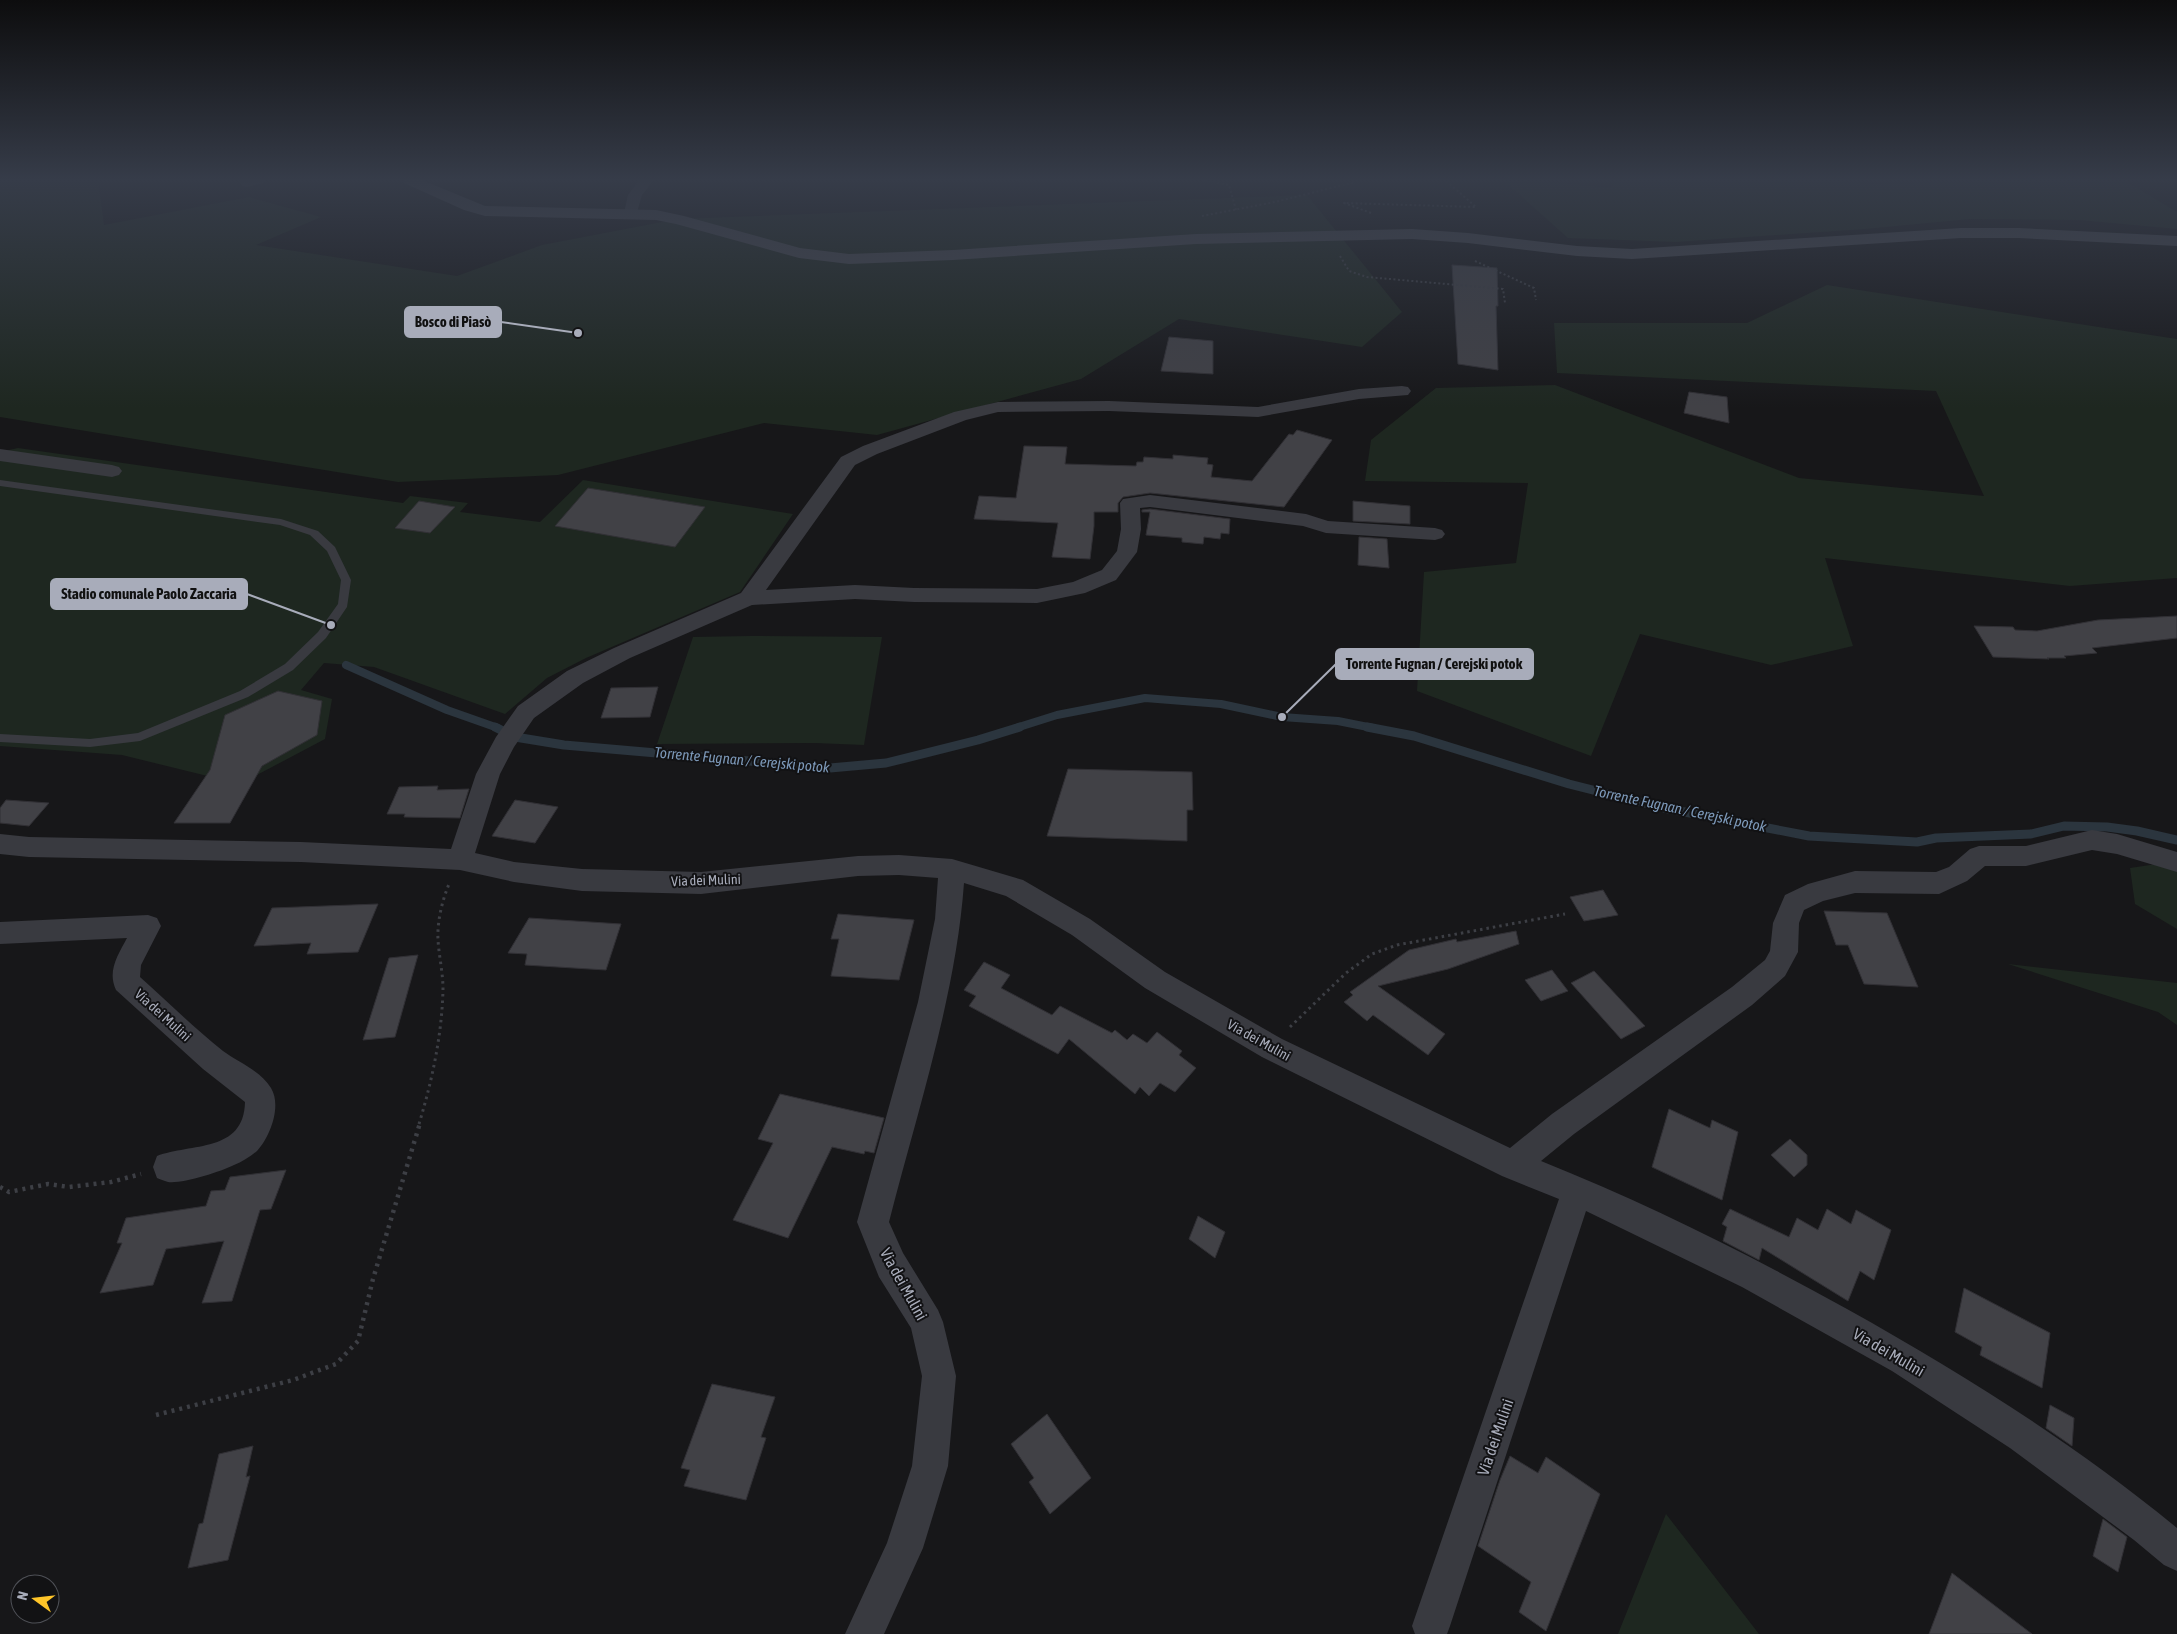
<svg xmlns="http://www.w3.org/2000/svg" width="2177" height="1634" viewBox="0 0 2177 1634" font-family="'Asap Condensed',sans-serif">
<style>
.green{fill:#1e2720}
.lines{fill:none;stroke-linecap:round;stroke-linejoin:round}
.stream-far1{stroke:#2b353e;stroke-width:8}
.stream{stroke:#2b353e;stroke-width:9}
.building{fill:#414146;stroke:#313035}
.path-far2{stroke:#3d3f45;stroke-width:2;stroke-dasharray:2 2.5;stroke-linecap:butt}
.path-far1{stroke:#3d3f45;stroke-width:3;stroke-dasharray:2.5 4;stroke-linecap:butt}
.path{stroke:#3d3f45;stroke-width:4.5;stroke-dasharray:3 5;stroke-linecap:butt}
.lane{fill:#393a40;fill-rule:evenodd}
.street{fill:#393a40;fill-rule:evenodd}
.secondary{fill:#45474e;fill-rule:evenodd}
.labels{text-anchor:middle;stroke-width:4;stroke-linejoin:round;paint-order:stroke}
.street-label{font-size:14px;fill:#a8acba;stroke:#121214}
.water-label{font-size:15px;font-style:italic;fill:#7c98b8;stroke:#121214}
.near-street-label{font-size:16px;fill:#a8acba;stroke:#121214}
.leader{fill:none;stroke:#a8acba;stroke-width:2}
.callout-dot{fill:#a8acba;stroke:#121214;stroke-width:2}
.callout{fill:#a8acba;stroke:#a8acba;stroke-width:2}
.callout-label{font-size:15px;text-anchor:middle;font-weight:bold;fill:#111}
</style>
<rect width="100%" height="100%" fill="#171719"/>
<path class="green" d="M0,180H98L104,225L249,197L321,217L256,245L457,276L542,245L678,219L1307,195L1402,312L1362,347L1179,319L1081,379L877,435L764,423L558,475L398,482L0,417Z
M1503,180H1528L1610,188L1618,180H1828L1871,184L1970,182L1984,180H2124L2177,212V229L2079,220L1970,219L1865,229L1676,242L1568,238Z
M1827,285L2177,339V578L2070,586L1825,558L1853,646L1771,665L1640,634L1591,756L1417,691L1424,572L1516,563L1528,483L1365,481L1371,440L1436,388L1555,385L1799,478L1984,496L1936,391L1557,373L1554,323H1747Z
M18,448L403,503L410,496L468,503L460,512L540,522L583,480L793,514L740,592L586,658L547,678L505,714L374,667L324,663L301,690L332,699L325,739L240,784L122,755L0,746V452Z
M750,636L882,637L864,745L815,743L657,744L693,637Z
M2177,861V929L2135,904L2130,868Z
M2008,964L2177,983V1025L2158,1012Z
M1666,1514L1759,1634H1618Z"/>
<g class="lines">
<path class="stream-far1" d="M346,665L447,710L498,728
M1016,728L1057,715L1145,698L1221,704L1282,717L1338,721L1373,728"/>
<path class="stream" d="M495,727L515,737L564,745L830,768L886,763L978,740L1020,727
M1367,727L1414,736L1569,784L1664,808L1809,836L1917,842L1936,838L2031,834L2064,826L2107,827L2137,831L2177,840"/>
</g>
<path class="building" d="M1452,265L1497,268L1498,306H1496L1498,370L1458,364Z
M1169,337L1213,341V374L1161,371Z
M1689,392L1727,397L1729,423L1684,413Z
M1297,430L1332,440L1284,507L1150,493L1123,497L1118,503V512H1094V526L1090,559L1052,557L1058,523L974,519L979,496L1016,498L1024,446L1067,447L1065,464L1136,466L1137,462H1143L1144,457L1173,459V455L1208,458L1207,464L1213,465L1211,477L1252,481L1289,434L1293,435Z
M588,488L705,507L675,547L555,526Z
M419,501L455,507L430,533L395,528Z
M1353,501L1410,506V524L1353,521Z
M1150,509L1230,519L1229,534L1221,533L1220,539L1204,537L1203,544L1182,542V538L1146,535L1150,512H1142V510Z
M1359,537L1387,539L1389,568L1358,565Z
M2177,616V638L2092,648L2097,653L2064,656L2066,658H2047L2049,659L1993,657L1974,626L2013,627L2015,630L2037,631L2098,620Z
M658,687L650,717L601,718L611,688Z
M278,691L322,701L317,735L262,766L230,823H174L210,770L225,715Z
M1068,769L1192,772L1193,810H1187V841L1047,836Z
M438,786L437,790L469,789L460,818L404,817L405,814H387L399,787Z
M6,800L49,803L29,826L0,823V808Z
M515,800L558,807L535,843L492,836Z
M1603,890L1618,915L1584,921L1570,897Z
M378,904L358,952L307,954L311,943L254,946L272,908Z
M1824,911L1887,913L1918,987L1864,984L1848,945H1836Z
M838,914L914,920L899,980L831,976L839,939H831Z
M529,918L621,924L606,970L525,965L527,954L508,953Z
M1516,931L1519,944L1448,969L1378,986L1445,1034L1428,1055L1373,1015L1367,1021L1344,1002L1353,995L1350,992L1409,950L1456,939L1457,942Z
M418,955L395,1037L363,1040L389,958Z
M984,962L1010,975L1001,988L1052,1015L1060,1006L1112,1033L1115,1030L1127,1040L1133,1034L1147,1043L1157,1032L1182,1051L1179,1055L1196,1068L1175,1092L1160,1083L1149,1096L1140,1087L1135,1094L1069,1039L1058,1054L969,1006L976,996L964,990Z
M1552,970L1568,991L1541,1001L1525,980Z
M1594,971L1632,1012L1645,1026L1621,1039L1571,983Z
M780,1094L884,1118L874,1153L865,1151L864,1154L832,1147L788,1238L733,1220L773,1143L758,1139Z
M1669,1109L1710,1128L1712,1120L1738,1132L1722,1200L1652,1167Z
M1790,1139L1807,1155V1165L1794,1177L1771,1155Z
M286,1170L271,1209L260,1210L232,1301L202,1303L224,1241L166,1249L153,1285L100,1293L122,1243H117L126,1218L206,1206L211,1191L225,1190L230,1177Z
M1730,1209L1789,1237L1797,1218L1818,1230L1827,1209L1851,1224L1856,1210L1891,1230L1874,1280L1860,1271L1848,1301L1762,1248L1759,1260L1723,1241L1727,1227L1722,1224Z
M1198,1216L1225,1232L1215,1258L1189,1239Z
M1964,1288L2050,1333L2042,1388L1980,1355L1982,1347L1955,1332Z
M712,1384L775,1397L761,1437L766,1438L746,1500L684,1486L690,1470L681,1468Z
M2050,1405L2074,1418L2072,1446L2046,1428Z
M1047,1414L1091,1478L1050,1514L1029,1482L1034,1478L1011,1444Z
M253,1446L246,1477L250,1476L228,1560L188,1568L199,1524L203,1523L219,1454Z
M1510,1456L1538,1473L1546,1457L1600,1494L1546,1631L1519,1612L1531,1582L1478,1546L1500,1480Z
M2103,1519L2127,1537L2118,1572L2093,1556Z
M1952,1573L2032,1634H1929Z"/>
<g class="lines">
<path class="path-far2" d="M1204,180L1229,185L1236,210
M1371,213L1344,203L1476,207L1445,180
M1202,216L1275,202L1355,182
M1340,256L1349,271L1367,277L1503,289L1505,303
M1475,261L1534,288L1536,300"/>
<path class="path-far1" d="M1290,1027L1346,973L1372,954L1397,945L1565,914
M419,1124C432,1081 442,1035 443,989C443,973 439,956 438,940C437,922 442,901 449,884"/>
<path class="path" d="M0,1187L9,1192L48,1184L69,1187L111,1182L141,1174
M156,1415L293,1380L336,1364L358,1341L373,1279L420,1123"/>
<path class="lane" d="M0,480L281,519L318,531L335,547L351,580L347,607L326,638L293,670L248,697L140,741L90,747L0,742V734L90,739L138,733L240,691L285,664L318,632L338,604L341,580L327,551L310,535L280,525L0,486Z"/>
<path class="street" d="M239,180H265L263,183L247,187L242,186Z
M639,180H654L642,195L636,216H626L624,213L628,195Z
M1402,386L1408,387L1411,391L1408,395L1359,399L1258,417L1109,411L998,412L966,420L877,454L855,465L766,590L855,585L914,588L1037,589L1073,582L1102,570L1117,551L1121,529L1120,503L1123,499L1150,495L1306,514L1328,521L1435,528L1442,530L1445,534L1442,538L1435,540L1326,533L1303,526L1150,507L1140,508L1141,529L1137,552L1116,580L1085,593L1037,603L914,602L855,599L752,605L630,658L583,683L534,718L514,747L500,774L475,853L514,862L582,869L701,872L858,856L899,855L952,859L1023,880L1090,919L1165,972L1282,1039L1510,1148L1552,1114L1732,987L1765,960L1770,951L1773,923L1785,895L1808,884L1855,871L1936,872L1949,867L1970,849L1979,846H2026L2092,830L2117,834L2177,852V872L2117,854L2092,850L2026,866H1985L1967,881L1939,894L1855,893L1823,901L1804,910L1799,923L1798,952L1785,976L1752,1005L1574,1134L1541,1161C1646,1203 1748,1254 1847,1309C1962,1373 2075,1444 2177,1528V1571L2164,1565L2134,1540L2010,1448L1892,1371L1742,1287L1586,1211L1450,1626L1447,1634H1415L1412,1626L1559,1199L1502,1176L1262,1057L1145,988L1072,935L1006,896L964,883C956,996 917,1112 889,1222L903,1253L938,1310L943,1322L956,1376L948,1466L923,1548L884,1634H845L887,1543L912,1466L922,1376L911,1328L879,1277L857,1222L918,1002L935,919L938,878L899,875L858,876L701,894L582,891L514,882L460,870L301,862L29,857L0,854V834L29,837L301,842L451,849L476,774L496,737L518,706L567,671L614,648L741,593L841,457L863,446L954,412L998,402L1109,401L1258,407L1359,389Z
M0,449L112,465L119,467L122,471L119,475L112,477L0,461Z
M148,915L157,918L161,926L141,965L140,977C168,1002 194,1028 223,1051C238,1062 261,1071 271,1088C282,1106 270,1137 257,1151C250,1157 242,1162 234,1165C220,1172 182,1184 168,1182C164,1181 160,1179 157,1178L153,1167L157,1156C191,1143 244,1153 245,1102L203,1069L116,990C107,971 118,955 127,938L0,944V922Z"/>
<path class="secondary" d="M402,180H422L485,206L656,210L684,216L800,248L849,254L953,250L1196,234L1412,229L1468,233L1577,246L1632,249L1961,228H2019L2177,236V246L2019,238H1961L1632,259L1577,256L1468,243L1412,239L1196,244L953,260L849,264L799,258L676,224L656,220L485,216L464,210L404,183Z"/>
</g>
<linearGradient id="sky" x2="0" y2="1"><stop stop-color="#0d0d0e"/><stop offset="0.44" stop-color="#363c49"/><stop offset="1" stop-color="#363c49" stop-opacity="0"/></linearGradient>
<rect width="2177" height="408" fill="url(#sky)"/>
<g class="labels">
<g class="street-label">
<text transform="translate(706 880) rotate(-2)" y="5">Via dei Mulini</text>
<text transform="translate(163 1015) rotate(42)" y="5">Via dei Mulini</text>
<text transform="translate(1259 1040) rotate(29)" y="5">Via dei Mulini</text>
</g>
<g class="water-label">
<text transform="translate(742 760) rotate(5)" y="5">Torrente Fugnan / Cerejski potok</text>
<text transform="translate(1680 809) rotate(12)" y="5">Torrente Fugnan / Cerejski potok</text>
</g>
<g class="near-street-label">
<text transform="translate(904 1284) rotate(61)" y="6">Via dei Mulini</text>
<text transform="translate(1889 1352) rotate(30)" y="6">Via dei Mulini</text>
<text transform="translate(1495 1437) rotate(-71)" y="6">Via dei Mulini</text>
</g>
</g>
<path class="leader" d="M578 333L501 322M331 625L247 594M1282 717L1336 664"/>
<g class="callout-dot">
<circle cx="578" cy="333" r="5"/>
<circle cx="331" cy="625" r="5"/>
<circle cx="1282" cy="717" r="5"/>
</g>
<g class="callout">
<rect x="405" y="307" width="96" height="30" rx="5"/>
<rect x="51" y="579" width="196" height="30" rx="5"/>
<rect x="1336" y="649" width="197" height="30" rx="5"/>
</g>
<g class="callout-label">
<text x="453" y="327">Bosco di Piasò</text>
<text x="149" y="599">Stadio comunale Paolo Zaccaria</text>
<text x="1434" y="669">Torrente Fugnan / Cerejski potok</text>
</g>
<g transform="translate(35 1599) rotate(285)"><circle r="24" fill="#121214" stroke="#4e5056"/>
<path d="M0-4L9 19L0 12L-9 19Z" fill="#ffc529"/>
<text y="-8" font-size="14" font-weight="bold" text-anchor="middle" fill="#a8acba">N</text>
</g>
</svg>
